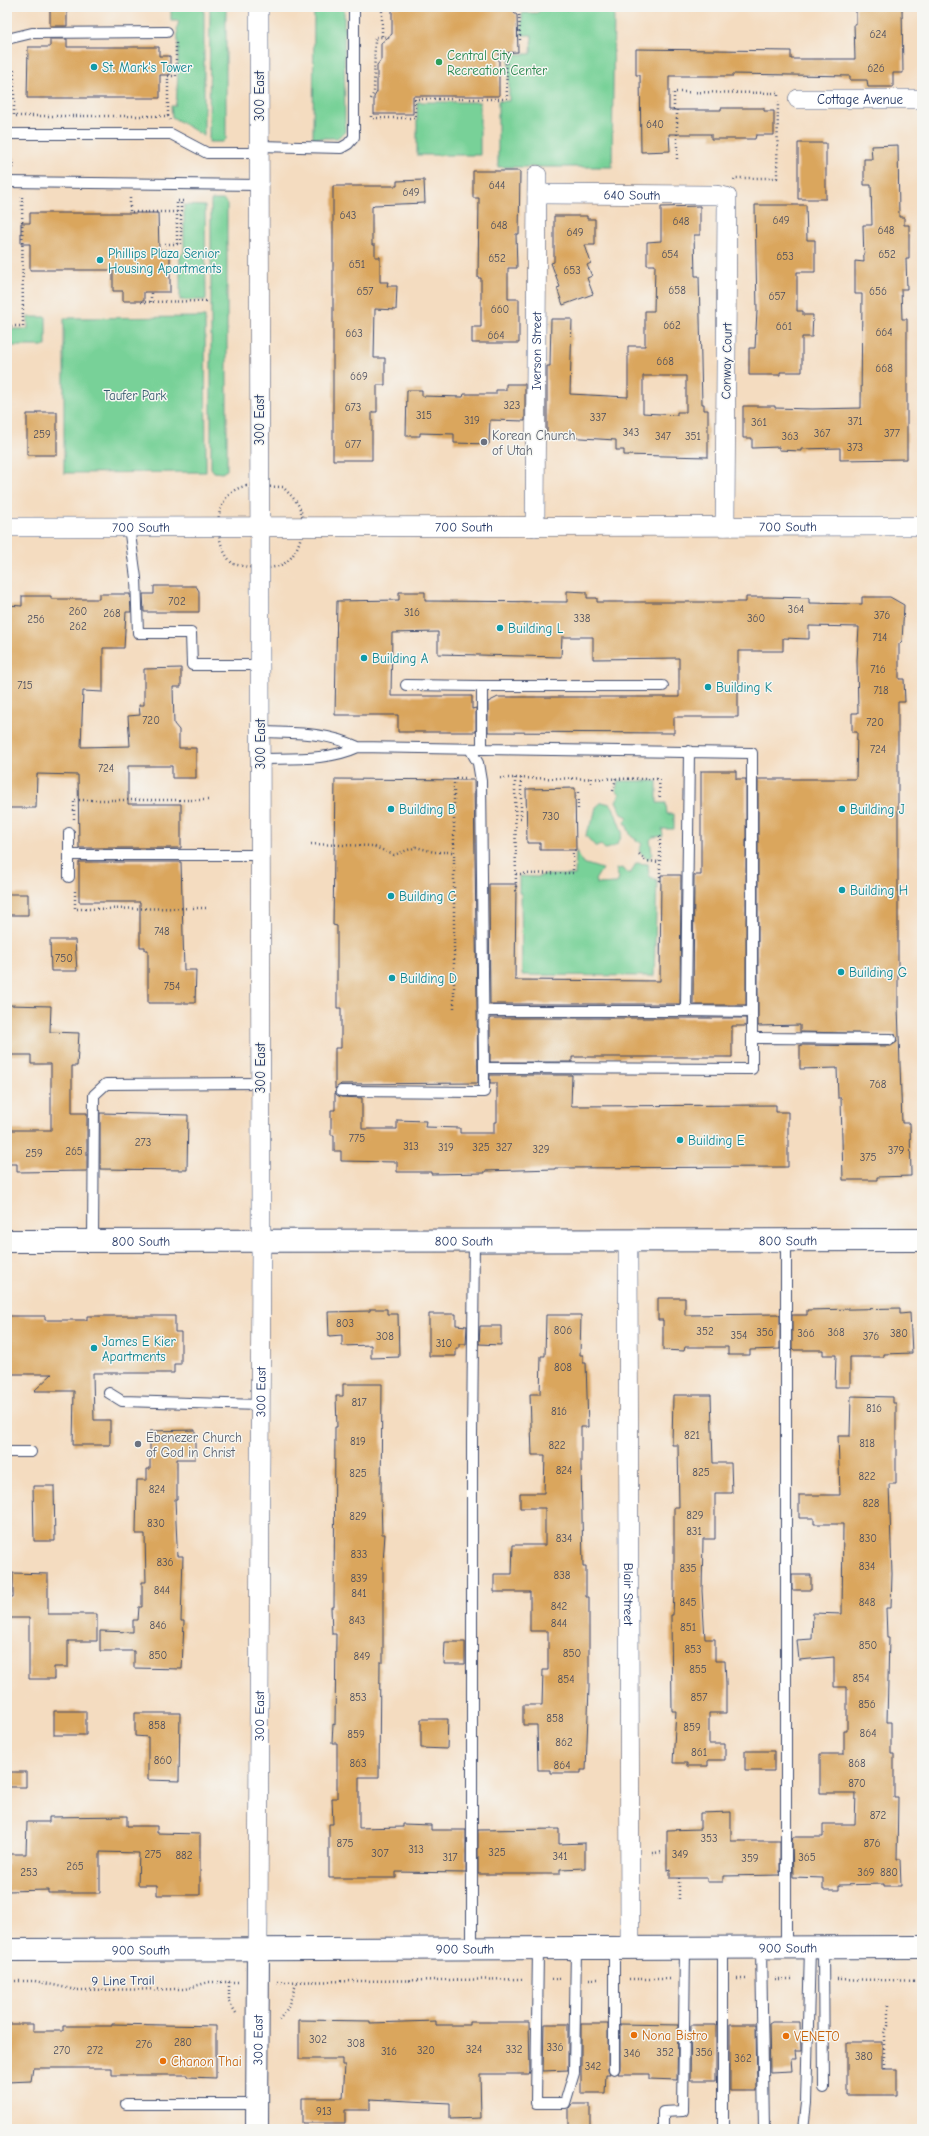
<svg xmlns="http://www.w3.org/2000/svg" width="929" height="2136" viewBox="0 0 929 2136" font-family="'Comic Neue',sans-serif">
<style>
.green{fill:#78d198;stroke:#4a807b}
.building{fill:#daa65d;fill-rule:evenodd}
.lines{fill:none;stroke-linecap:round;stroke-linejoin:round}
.service-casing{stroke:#3c496d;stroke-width:12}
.minor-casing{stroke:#3c496d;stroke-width:20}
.tertiary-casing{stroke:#3c496d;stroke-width:24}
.secondary-casing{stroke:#3c496d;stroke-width:24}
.path{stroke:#3c496d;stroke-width:2.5;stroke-dasharray:1 3;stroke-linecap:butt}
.service{stroke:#fff;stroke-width:10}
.minor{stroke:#fff;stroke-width:19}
.tertiary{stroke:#fff;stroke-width:22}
.secondary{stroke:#fff;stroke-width:22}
.leisure-dot{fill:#2e9e5b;stroke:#f6f6f2;stroke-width:1.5}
.culture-dot{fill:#0f9aa8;stroke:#f6f6f2;stroke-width:1.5}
.worship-dot{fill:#6b7280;stroke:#f6f6f2;stroke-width:1.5}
.food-dot{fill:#e8710a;stroke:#f6f6f2;stroke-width:1.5}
.labels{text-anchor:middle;stroke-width:3;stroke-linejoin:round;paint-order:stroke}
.number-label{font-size:11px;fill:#4b4d5e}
.leisure-label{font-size:13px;fill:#27864d;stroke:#f6f6f2;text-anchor:start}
.culture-label{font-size:13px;fill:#0d838f;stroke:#f6f6f2;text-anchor:start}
.street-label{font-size:13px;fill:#1b2f5e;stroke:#f6f6f2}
.park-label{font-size:13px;fill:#32586c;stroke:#f6f6f2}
.worship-label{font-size:13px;fill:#5b616d;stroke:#f6f6f2;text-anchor:start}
.food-label{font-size:13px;fill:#c56008;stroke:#f6f6f2;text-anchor:start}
</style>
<rect width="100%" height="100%" fill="#f6f6f2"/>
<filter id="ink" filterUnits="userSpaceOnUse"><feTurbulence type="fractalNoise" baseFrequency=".025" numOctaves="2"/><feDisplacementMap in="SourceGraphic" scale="8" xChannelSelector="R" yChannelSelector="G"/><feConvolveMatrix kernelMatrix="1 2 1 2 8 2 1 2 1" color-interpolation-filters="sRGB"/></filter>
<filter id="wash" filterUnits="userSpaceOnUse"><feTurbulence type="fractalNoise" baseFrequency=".012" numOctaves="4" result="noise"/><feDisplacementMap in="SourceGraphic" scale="16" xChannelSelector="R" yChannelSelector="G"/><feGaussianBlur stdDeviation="0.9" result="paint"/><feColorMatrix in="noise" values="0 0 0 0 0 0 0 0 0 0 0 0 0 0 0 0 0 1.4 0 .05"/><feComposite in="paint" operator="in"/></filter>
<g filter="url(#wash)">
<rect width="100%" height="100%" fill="#f4dcc0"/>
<path class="green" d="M171,7H204V136L172,117L171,106H175C178,101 179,37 177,28L179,21H171Z
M210,7H226V139L223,142H209Z
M314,7H344L345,132L337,138H313Z
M614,8L612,167H498V101H509V54H531L532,35H522V13H537L542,9Z
M417,102H480V155H417Z
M211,200H223L227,203V470L222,473L214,472L211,468Z
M184,205L205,206L206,300H180V256L184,252Z
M28,317H46V346H7V329H28Z
M205,317L206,472L64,473V318Z
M618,781H657V803H666L667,814H674V829H662L663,836L653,837L650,840L652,854L648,860L639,851L642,844L631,836L625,822L628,817L622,814L616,801L620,794L616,790Z
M602,802L610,804L613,807L622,832C621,842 615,848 605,849L601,845L596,847L586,836L587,830L593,820L596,807Z
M576,851L583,863L602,869L595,880L597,884L617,883L619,879L616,869L623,868L627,873H631L636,863L648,864L649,876L657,880L654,976L522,975L521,893H519V876L538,877L543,875H575Z"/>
<g id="blocks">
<path class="building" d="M50,7H67V26H50Z
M392,7H514V13L517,15L518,52L499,53V96H413V114H374V97L377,92V65L381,60V43L392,34Z
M856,7H902L903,73H893V87H868L867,80H850V76L733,74V76H669V110H721V108H764V111H774V135H756L755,139H711V134H669L670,151L641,152L640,75H636V49L791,51V59H855L854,24H856Z
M50,39H67V47H159V56H170V75H160V98H27L28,47H50Z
M798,143H826V199H798Z
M898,145L899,217H904V225H909V259H906L907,289H901L902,319H907V459L840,460V448L801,449V451L779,450V447L752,448V438H743V406H775V408L812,409L861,408L862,294H855V261L864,262L863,225H872L871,185H864V159H872L871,146Z
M473,171H520L519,234H516L517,268H508V299H519V343H472V327H481V278H478L479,198H473Z
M424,180L425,203L374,205L372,207V245H375V257H380V282H388L387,286H397L396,310L375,309L374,358H385V385H377V412H372V460H333V186H397V181Z
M755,205H806L807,240H815V272H797V311H803V315H813L812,337H802V372H780V375H749V348H755L757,311Z
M700,206V235H694L695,276H699L702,404H704V410H708V457L624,455V450H616V440L547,436V366H550L551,319H572L570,394L628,397V346H645V311H654L655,265H647V242L661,241V207ZM643,376H686V412H677V415L643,413Z
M30,213H158L159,250H170V292H144V301H123V291H113V270H30V244H21V223H30Z
M554,216H587V219H595V245H585L591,263L587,265L592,276L587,278L593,294L563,305L557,288L560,287L551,263L554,262Z
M506,384H525V421L490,420L489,444L454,443V434L420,433V436H406L407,390H422V396L463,397L464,394H496V390H506Z
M37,412H57V455H27V414H37Z
M154,586H196L199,591V612H144L143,594H154Z
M567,591L587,592V598H597V602H746V597H768L809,598V603L862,604V597H890L904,605L902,641L899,644V679H904L905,702H898V1006L902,1123H910L911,1176L877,1177V1180H843L841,1098H838L837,1068L800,1069V1045L891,1046L897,1042L895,1034L800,1032V1025L758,1026V779H856L857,732H852V713H858L857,660L859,627L809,626V639L783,638V651H738V717H674V733L488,732V702L498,697H679V658L593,659V637H562L561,657L438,654V632L392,633L391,696H472V709L476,708V732H398V715H335L337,601L399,600V592H425V601L567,602Z
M99,594H130L131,612H126L124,648H103V692L83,691L81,747L130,746L128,716L140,715L139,705H144V669L181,668V687H173L174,724L179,730V748H196V778H172V766H128V804H181V848H79L78,775L37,774L36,808H7V605L22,606V596H51V599H99Z
M701,771H736V779H746V1005H693L694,875H701Z
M335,779L474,780L478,1083L341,1084L335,1089V1048H341V1008H337V926L333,925Z
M575,788L576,850H540V843H527L526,789Z
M79,862H181L184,970H196L195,1003H148V950H145V947H140V902H79Z
M661,875H681L680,1004H490L489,884H516L515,980L660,981Z
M7,894H28V915H7Z
M50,940H75L77,971H51Z
M7,1005L51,1006L50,1032L79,1033L77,1066H72V1113H87V1171L17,1172V1164H7V1130H51V1064H31V1055H7Z
M490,1018H746V1026H732V1057H572V1062H490Z
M490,1075H572L571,1106L776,1105V1112H788V1167L555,1168V1169L485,1171V1173L431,1174V1172H397V1162L341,1161V1151H334V1135H331V1110H335V1093L341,1097L362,1098V1129H397V1120L426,1121L425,1127L460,1128V1133H494V1122H497V1083H490Z
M100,1113L188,1115L187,1170L100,1169Z
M658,1298H685V1315L777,1314L780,1316V1349L750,1350V1355H728V1347H685L684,1351L663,1350V1320H658Z
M900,1308V1314L910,1313L912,1353L884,1354V1357H850V1387H835L836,1355H823V1350H794L792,1348V1315H807V1310Z
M370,1309H387V1314H398L399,1357L371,1358V1345L342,1346V1335L329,1336L328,1312L370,1311Z
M429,1314H456V1325L467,1326L466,1344H459V1348H456V1356H429Z
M546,1315H581L580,1355H583V1363H586L588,1427H581V1465L583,1567H586V1597H589V1687L586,1770H581V1773H550V1770H538L537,1725H523V1705H542L543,1670H548V1631H530V1592H494V1574H512L513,1545H545V1508H520V1493H544L545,1455H532L530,1394H540L541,1356H545Z
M7,1316H45V1320H87V1316H175V1332H181V1364H174V1373H93L94,1420H110V1445H73L74,1391H34L52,1374H7Z
M480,1326H501V1345L479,1344Z
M343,1384H382L381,1498L382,1534H385L383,1563V1662H380L379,1777H359V1828L403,1827V1824L431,1825V1830H466V1873L396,1872V1878H329V1824H333L332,1798H337V1743H332L333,1724L335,1725L336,1634H332L331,1607H334L335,1427H337L336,1396H343Z
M673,1395H711L713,1463H731L732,1493H715V1539H703L702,1591L705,1639H715V1661H725L726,1683V1713H709V1744H725V1760H708V1766H687V1763H673L676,1711H672L671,1615H673L674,1592V1507H679L678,1445H672Z
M851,1396L893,1397V1403H896V1484H889L892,1574L891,1608H886L887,1638H889L887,1722H891V1754H894V1797H898L897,1859H900L901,1886H884V1884L839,1885V1890H823V1878L793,1877L792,1841L793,1837H823V1824H855L856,1793H820V1754H844V1730H847V1687H834V1657L799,1660L797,1640L812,1639L813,1613L842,1614L843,1524H814V1518H799V1495H840L838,1436H850Z
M195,1430V1459H177V1499H175L177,1544L178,1556H183L181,1621H184L182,1669L134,1668V1651H100V1631L133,1632V1620H138L139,1607H142V1582H146L145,1534H136L137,1480H147V1469H150V1431Z
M33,1486H54L55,1541H34Z
M13,1573L48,1574V1614H97V1641H68V1667H54V1679H29V1618H7V1597H13Z
M792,1575H811V1590H792Z
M445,1642H465V1664H444Z
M54,1711H86V1735H54Z
M135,1713H180L179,1781L148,1780V1737L135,1736Z
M421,1719H448L447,1749L421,1748Z
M745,1751H774V1771H745Z
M7,1772H26V1787H7Z
M731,1812V1841H780V1875L723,1876V1882H707V1878H670V1869L667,1870V1830L700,1829V1813Z
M127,1816V1826H157V1833L200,1834V1895H157V1885H138L139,1853L100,1852V1893H48V1890L7,1891V1854H26L27,1822H49V1817Z
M559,1829V1844L585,1843V1868L560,1869V1874H478V1830Z
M299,2020L370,2021V2023L436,2021V2025H470V2022H529L530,2071L529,2074H480L481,2118L450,2119V2103L370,2099V2110H345V2123H302V2098H343L345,2065H342V2059H299Z
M772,2022H800L801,2051H795L796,2059H791L792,2071L770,2072L769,2024Z
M7,2024H33V2031H63V2026H112V2024L216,2026V2078L187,2077V2075H112V2068H33L31,2081L7,2082Z
M544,2024H568V2070L543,2071Z
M581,2024H608V2069L610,2074H606L605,2093H581Z
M620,2024L678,2025L677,2080L649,2079V2074H618L620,2069Z
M730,2024H756L757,2091H730Z
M691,2025H716V2080H690Z
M847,2042H882V2069H897V2095H847Z
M572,2104H590V2129H569V2108Z"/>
</g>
</g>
<g filter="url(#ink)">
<use href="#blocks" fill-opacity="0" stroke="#3c496d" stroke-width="1"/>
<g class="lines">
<g class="service-casing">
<path id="service" d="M7,39L32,33L167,32
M7,134H171L207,153H259
M259,146L341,148L348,144L354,137V7
M7,182L259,185
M129,527L136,578L138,633H191L192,665H260
M406,685L482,686
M260,732C294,733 327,732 358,747L752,753V1069L484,1068V1092L341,1091
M470,749L478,763L481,781L484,1068
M482,749V686H663
M689,751L686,1011L752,1012
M260,759C292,758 328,761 358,747
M69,855H260
M69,877V833
M483,1011H686
M752,1038L891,1039
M786,1240V1948
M93,1241L94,1095L106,1084L260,1083
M109,1393L122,1401L260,1405
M7,1452H31
M614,1948V2069
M761,1948L764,2129
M823,1948L824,2088
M472,1949V1436L474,1241
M538,1949L536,2103H565L574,2073L576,1949
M126,2104H257
M663,2126V2112L683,2111L685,1948
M723,2129V1948
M803,2129L806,2103L810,1948"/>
</g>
<g class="minor-casing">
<g id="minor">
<path id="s1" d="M798,99H922"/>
<path id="s2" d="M537,194L716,195L727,197L725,526"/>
<path id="s3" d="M7,527L922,526"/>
<path id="s4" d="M535,527L537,175"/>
<path id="s5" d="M628,1240L630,1948"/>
<path id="s6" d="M258,1949L261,1241L259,7"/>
</g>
</g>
<g class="tertiary-casing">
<g id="tertiary">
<path id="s7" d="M7,1950L922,1947"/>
<path id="s8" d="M257,2129L258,1949"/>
</g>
</g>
<g class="secondary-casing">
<g id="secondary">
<path id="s9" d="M7,1241L922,1240"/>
</g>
</g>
<path class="path" d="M382,7V37
M519,7L520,41
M14,70V116H168L170,120
M371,99L374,92L375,37H392
M168,116V76H176V42
M371,116V118H415V99H507L506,56H499
M677,159V110H674V92L778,93V97
M12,168L13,160
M734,180L735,178H777L778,102
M130,198V212H177
M165,244H181V201H183
M177,244V201H179
M141,302L208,301
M151,302V292
M7,326H23L22,196
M246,486L283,487C289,494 297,500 300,509C307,525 299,558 281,565C267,571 247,567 233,564C212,544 211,492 246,486Z
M500,778L659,779L660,800
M515,778L516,892
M591,778V789
M613,791L616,778
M578,792V812
M516,818H521V778
M74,819V800H209
M660,836V881
M311,844L373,846L394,855L416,847L434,852H454
M639,854L646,861L660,862
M516,874L573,873V852L576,850
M75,891V909L209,908
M454,1008V778H465
M652,1853L664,1852
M679,1878V1901
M551,1979H562
M589,1979H600
M629,1979H670
M737,1979H748
M775,1979H794
M837,1979L922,1981
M7,1981H35L76,1990L185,1989L209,1982H238
M229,1982V2002L236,2013
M277,1982L524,1979
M279,2020L287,2009L297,1982
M884,2069V2033L888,2026V2002"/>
<use href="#service" class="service"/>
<use href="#minor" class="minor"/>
<use href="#tertiary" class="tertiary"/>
<use href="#secondary" class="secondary"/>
</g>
</g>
<circle class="leisure-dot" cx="439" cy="62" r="4"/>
<g class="culture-dot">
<circle cx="94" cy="67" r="4"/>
<circle cx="100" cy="260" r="4"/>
<circle cx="500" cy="628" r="4"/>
<circle cx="364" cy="658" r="4"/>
<circle cx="708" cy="687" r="4"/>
<circle cx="391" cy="809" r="4"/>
<circle cx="842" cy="809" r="4"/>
<circle cx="842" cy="890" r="4"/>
<circle cx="391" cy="896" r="4"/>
<circle cx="841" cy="972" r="4"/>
<circle cx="392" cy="978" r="4"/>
<circle cx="680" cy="1140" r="4"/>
<circle cx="94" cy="1348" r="4"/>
</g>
<g class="worship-dot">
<circle cx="484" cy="442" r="4"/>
<circle cx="138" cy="1444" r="4"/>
</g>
<g class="food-dot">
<circle cx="634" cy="2035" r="4"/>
<circle cx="786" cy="2036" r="4"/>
<circle cx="163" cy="2061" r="4"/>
</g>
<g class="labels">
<g class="number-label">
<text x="878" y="38">624</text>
<text x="876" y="72">626</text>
<text x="655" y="128">640</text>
<text x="497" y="189">644</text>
<text x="411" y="196">649</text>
<text x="348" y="219">643</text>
<text x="781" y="224">649</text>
<text x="681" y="225">648</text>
<text x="499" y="229">648</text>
<text x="886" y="234">648</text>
<text x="575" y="236">649</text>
<text x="670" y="258">654</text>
<text x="887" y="258">652</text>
<text x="785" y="260">653</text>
<text x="497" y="262">652</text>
<text x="357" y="268">651</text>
<text x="572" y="274">653</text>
<text x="677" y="294">658</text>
<text x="365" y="295">657</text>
<text x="878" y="295">656</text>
<text x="777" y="300">657</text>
<text x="500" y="313">660</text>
<text x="672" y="329">662</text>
<text x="784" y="330">661</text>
<text x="884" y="336">664</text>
<text x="354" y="337">663</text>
<text x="496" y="339">664</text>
<text x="665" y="365">668</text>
<text x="884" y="372">668</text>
<text x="359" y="380">669</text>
<text x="512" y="409">323</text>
<text x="353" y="411">673</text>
<text x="424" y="419">315</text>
<text x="598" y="421">337</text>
<text x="472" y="424">319</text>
<text x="855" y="425">371</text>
<text x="759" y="426">361</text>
<text x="631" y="436">343</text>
<text x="822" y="437">367</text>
<text x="892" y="437">377</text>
<text x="42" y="438">259</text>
<text x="663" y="440">347</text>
<text x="693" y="440">351</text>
<text x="790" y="440">363</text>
<text x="353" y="448">677</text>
<text x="855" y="451">373</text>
<text x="177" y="605">702</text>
<text x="796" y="613">364</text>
<text x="78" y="615">260</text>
<text x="412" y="616">316</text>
<text x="112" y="617">268</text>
<text x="882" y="619">376</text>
<text x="582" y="622">338</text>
<text x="756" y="622">360</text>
<text x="36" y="623">256</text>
<text x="78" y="630">262</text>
<text x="880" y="641">714</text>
<text x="878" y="673">716</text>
<text x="25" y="689">715</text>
<text x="881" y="694">718</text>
<text x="151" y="724">720</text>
<text x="875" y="726">720</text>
<text x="878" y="753">724</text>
<text x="106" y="772">724</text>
<text x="551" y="820">730</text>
<text x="162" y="935">748</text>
<text x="64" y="962">750</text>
<text x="172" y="990">754</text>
<text x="878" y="1088">768</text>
<text x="357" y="1142">775</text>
<text x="143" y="1146">273</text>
<text x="411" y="1150">313</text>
<text x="446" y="1151">319</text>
<text x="481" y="1151">325</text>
<text x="504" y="1151">327</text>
<text x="541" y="1153">329</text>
<text x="896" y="1154">379</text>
<text x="74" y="1155">265</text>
<text x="34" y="1157">259</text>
<text x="868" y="1161">375</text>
<text x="345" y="1327">803</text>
<text x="563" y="1334">806</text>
<text x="705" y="1335">352</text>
<text x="765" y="1336">356</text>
<text x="836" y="1336">368</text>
<text x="806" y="1337">366</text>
<text x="899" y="1337">380</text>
<text x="739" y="1339">354</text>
<text x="385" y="1340">308</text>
<text x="871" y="1340">376</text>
<text x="444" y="1347">310</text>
<text x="563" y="1371">808</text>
<text x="359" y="1406">817</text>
<text x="874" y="1412">816</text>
<text x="559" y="1415">816</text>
<text x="692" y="1439">821</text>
<text x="358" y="1445">819</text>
<text x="867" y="1447">818</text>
<text x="557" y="1449">822</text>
<text x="564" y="1474">824</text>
<text x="701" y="1476">825</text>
<text x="358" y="1477">825</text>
<text x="867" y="1480">822</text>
<text x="157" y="1493">824</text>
<text x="871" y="1507">828</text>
<text x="695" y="1519">829</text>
<text x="358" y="1520">829</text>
<text x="156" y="1527">830</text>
<text x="694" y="1535">831</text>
<text x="564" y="1542">834</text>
<text x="868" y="1542">830</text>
<text x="359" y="1558">833</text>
<text x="165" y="1566">836</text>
<text x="867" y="1570">834</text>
<text x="688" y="1572">835</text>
<text x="562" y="1579">838</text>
<text x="359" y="1582">839</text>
<text x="162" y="1594">844</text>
<text x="359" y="1597">841</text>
<text x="688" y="1606">845</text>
<text x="867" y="1606">848</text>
<text x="559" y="1610">842</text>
<text x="357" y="1624">843</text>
<text x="559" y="1627">844</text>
<text x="158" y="1629">846</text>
<text x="688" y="1631">851</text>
<text x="868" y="1649">850</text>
<text x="693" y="1653">853</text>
<text x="572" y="1657">850</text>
<text x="158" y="1659">850</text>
<text x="362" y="1660">849</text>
<text x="698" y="1673">855</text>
<text x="861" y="1682">854</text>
<text x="566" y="1683">854</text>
<text x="358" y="1701">853</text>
<text x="699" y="1701">857</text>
<text x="867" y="1708">856</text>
<text x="555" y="1722">858</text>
<text x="157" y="1729">858</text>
<text x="692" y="1731">859</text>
<text x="868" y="1737">864</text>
<text x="356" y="1738">859</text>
<text x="564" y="1746">862</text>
<text x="699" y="1756">861</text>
<text x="163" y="1764">860</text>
<text x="358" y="1767">863</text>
<text x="857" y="1767">868</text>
<text x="562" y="1769">864</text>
<text x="857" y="1787">870</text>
<text x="878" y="1819">872</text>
<text x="709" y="1842">353</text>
<text x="345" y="1847">875</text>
<text x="872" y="1847">876</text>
<text x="416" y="1853">313</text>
<text x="497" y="1856">325</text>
<text x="380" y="1857">307</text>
<text x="153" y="1858">275</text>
<text x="680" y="1858">349</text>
<text x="184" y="1859">882</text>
<text x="560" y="1860">341</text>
<text x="450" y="1861">317</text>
<text x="807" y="1861">365</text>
<text x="750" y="1862">359</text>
<text x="75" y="1870">265</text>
<text x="29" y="1876">253</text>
<text x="866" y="1876">369</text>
<text x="889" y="1876">880</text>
<text x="318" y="2043">302</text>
<text x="183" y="2046">280</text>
<text x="356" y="2047">308</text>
<text x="144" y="2048">276</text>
<text x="555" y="2051">336</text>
<text x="474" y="2053">324</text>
<text x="514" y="2053">332</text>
<text x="62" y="2054">270</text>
<text x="95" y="2054">272</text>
<text x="426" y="2054">320</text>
<text x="389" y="2055">316</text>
<text x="665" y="2056">352</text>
<text x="704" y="2056">356</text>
<text x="632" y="2057">346</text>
<text x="864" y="2060">380</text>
<text x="743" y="2062">362</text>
<text x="593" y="2070">342</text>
<text x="324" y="2115">913</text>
</g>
<g class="leisure-label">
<text x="447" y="60">Central City<tspan x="447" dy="15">Recreation Center</tspan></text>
</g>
<g class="culture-label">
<text x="102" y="72">St. Mark's Tower</text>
<text x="108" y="258">Phillips Plaza Senior<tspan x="108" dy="15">Housing Apartments</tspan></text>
<text x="508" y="633">Building L</text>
<text x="372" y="663">Building A</text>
<text x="716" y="692">Building K</text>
<text x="399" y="814">Building B</text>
<text x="850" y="814">Building J</text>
<text x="850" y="895">Building H</text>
<text x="399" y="901">Building C</text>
<text x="849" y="977">Building G</text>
<text x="400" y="983">Building D</text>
<text x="688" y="1145">Building E</text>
<text x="102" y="1346">James E Kier<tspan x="102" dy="15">Apartments</tspan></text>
</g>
<g class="street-label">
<text transform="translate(259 96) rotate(-90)" y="5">300 East</text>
<text dy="5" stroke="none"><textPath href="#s1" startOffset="62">Cottage Avenue</textPath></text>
<text dy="5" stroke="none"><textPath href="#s2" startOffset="95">640 South</textPath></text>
<text dy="5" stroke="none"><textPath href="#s4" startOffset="176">Iverson Street</textPath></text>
<text transform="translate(726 361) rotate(-89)" y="5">Conway Court</text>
<text transform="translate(259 420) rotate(-90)" y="5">300 East</text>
<text dy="5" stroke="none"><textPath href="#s3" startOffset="781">700 South</textPath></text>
<text dy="5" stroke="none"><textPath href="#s3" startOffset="134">700 South</textPath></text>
<text dy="5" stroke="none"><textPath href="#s3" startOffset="457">700 South</textPath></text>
<text transform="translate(260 744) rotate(-90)" y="5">300 East</text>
<text transform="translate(260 1068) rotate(-90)" y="5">300 East</text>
<text dy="5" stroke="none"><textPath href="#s9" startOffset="781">800 South</textPath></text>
<text dy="5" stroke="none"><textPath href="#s9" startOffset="134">800 South</textPath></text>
<text dy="5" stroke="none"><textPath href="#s9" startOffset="457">800 South</textPath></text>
<text dy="5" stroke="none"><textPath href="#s6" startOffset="557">300 East</textPath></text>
<text dy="5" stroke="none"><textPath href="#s5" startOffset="354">Blair Street</textPath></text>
<text dy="5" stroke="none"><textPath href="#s6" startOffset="233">300 East</textPath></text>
<text dy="5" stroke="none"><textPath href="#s7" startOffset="781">900 South</textPath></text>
<text dy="5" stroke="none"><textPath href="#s7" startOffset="134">900 South</textPath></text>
<text dy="5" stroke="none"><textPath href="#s7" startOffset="458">900 South</textPath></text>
<text transform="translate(123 1980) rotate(-1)" y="5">9 Line Trail</text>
<text dy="5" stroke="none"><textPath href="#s8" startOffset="89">300 East</textPath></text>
</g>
<g class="park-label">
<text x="135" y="400">Taufer Park</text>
</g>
<g class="worship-label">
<text x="492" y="440">Korean Church<tspan x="492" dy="15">of Utah</tspan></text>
<text x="146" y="1442">Ebenezer Church<tspan x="146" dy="15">of God in Christ</tspan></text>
</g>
<g class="food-label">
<text x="642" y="2040">Nona Bistro</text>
<text x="794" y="2041">VENETO</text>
<text x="171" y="2066">Chanon Thai</text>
</g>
</g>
<rect width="929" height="2136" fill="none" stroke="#f6f6f2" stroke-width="24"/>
</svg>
